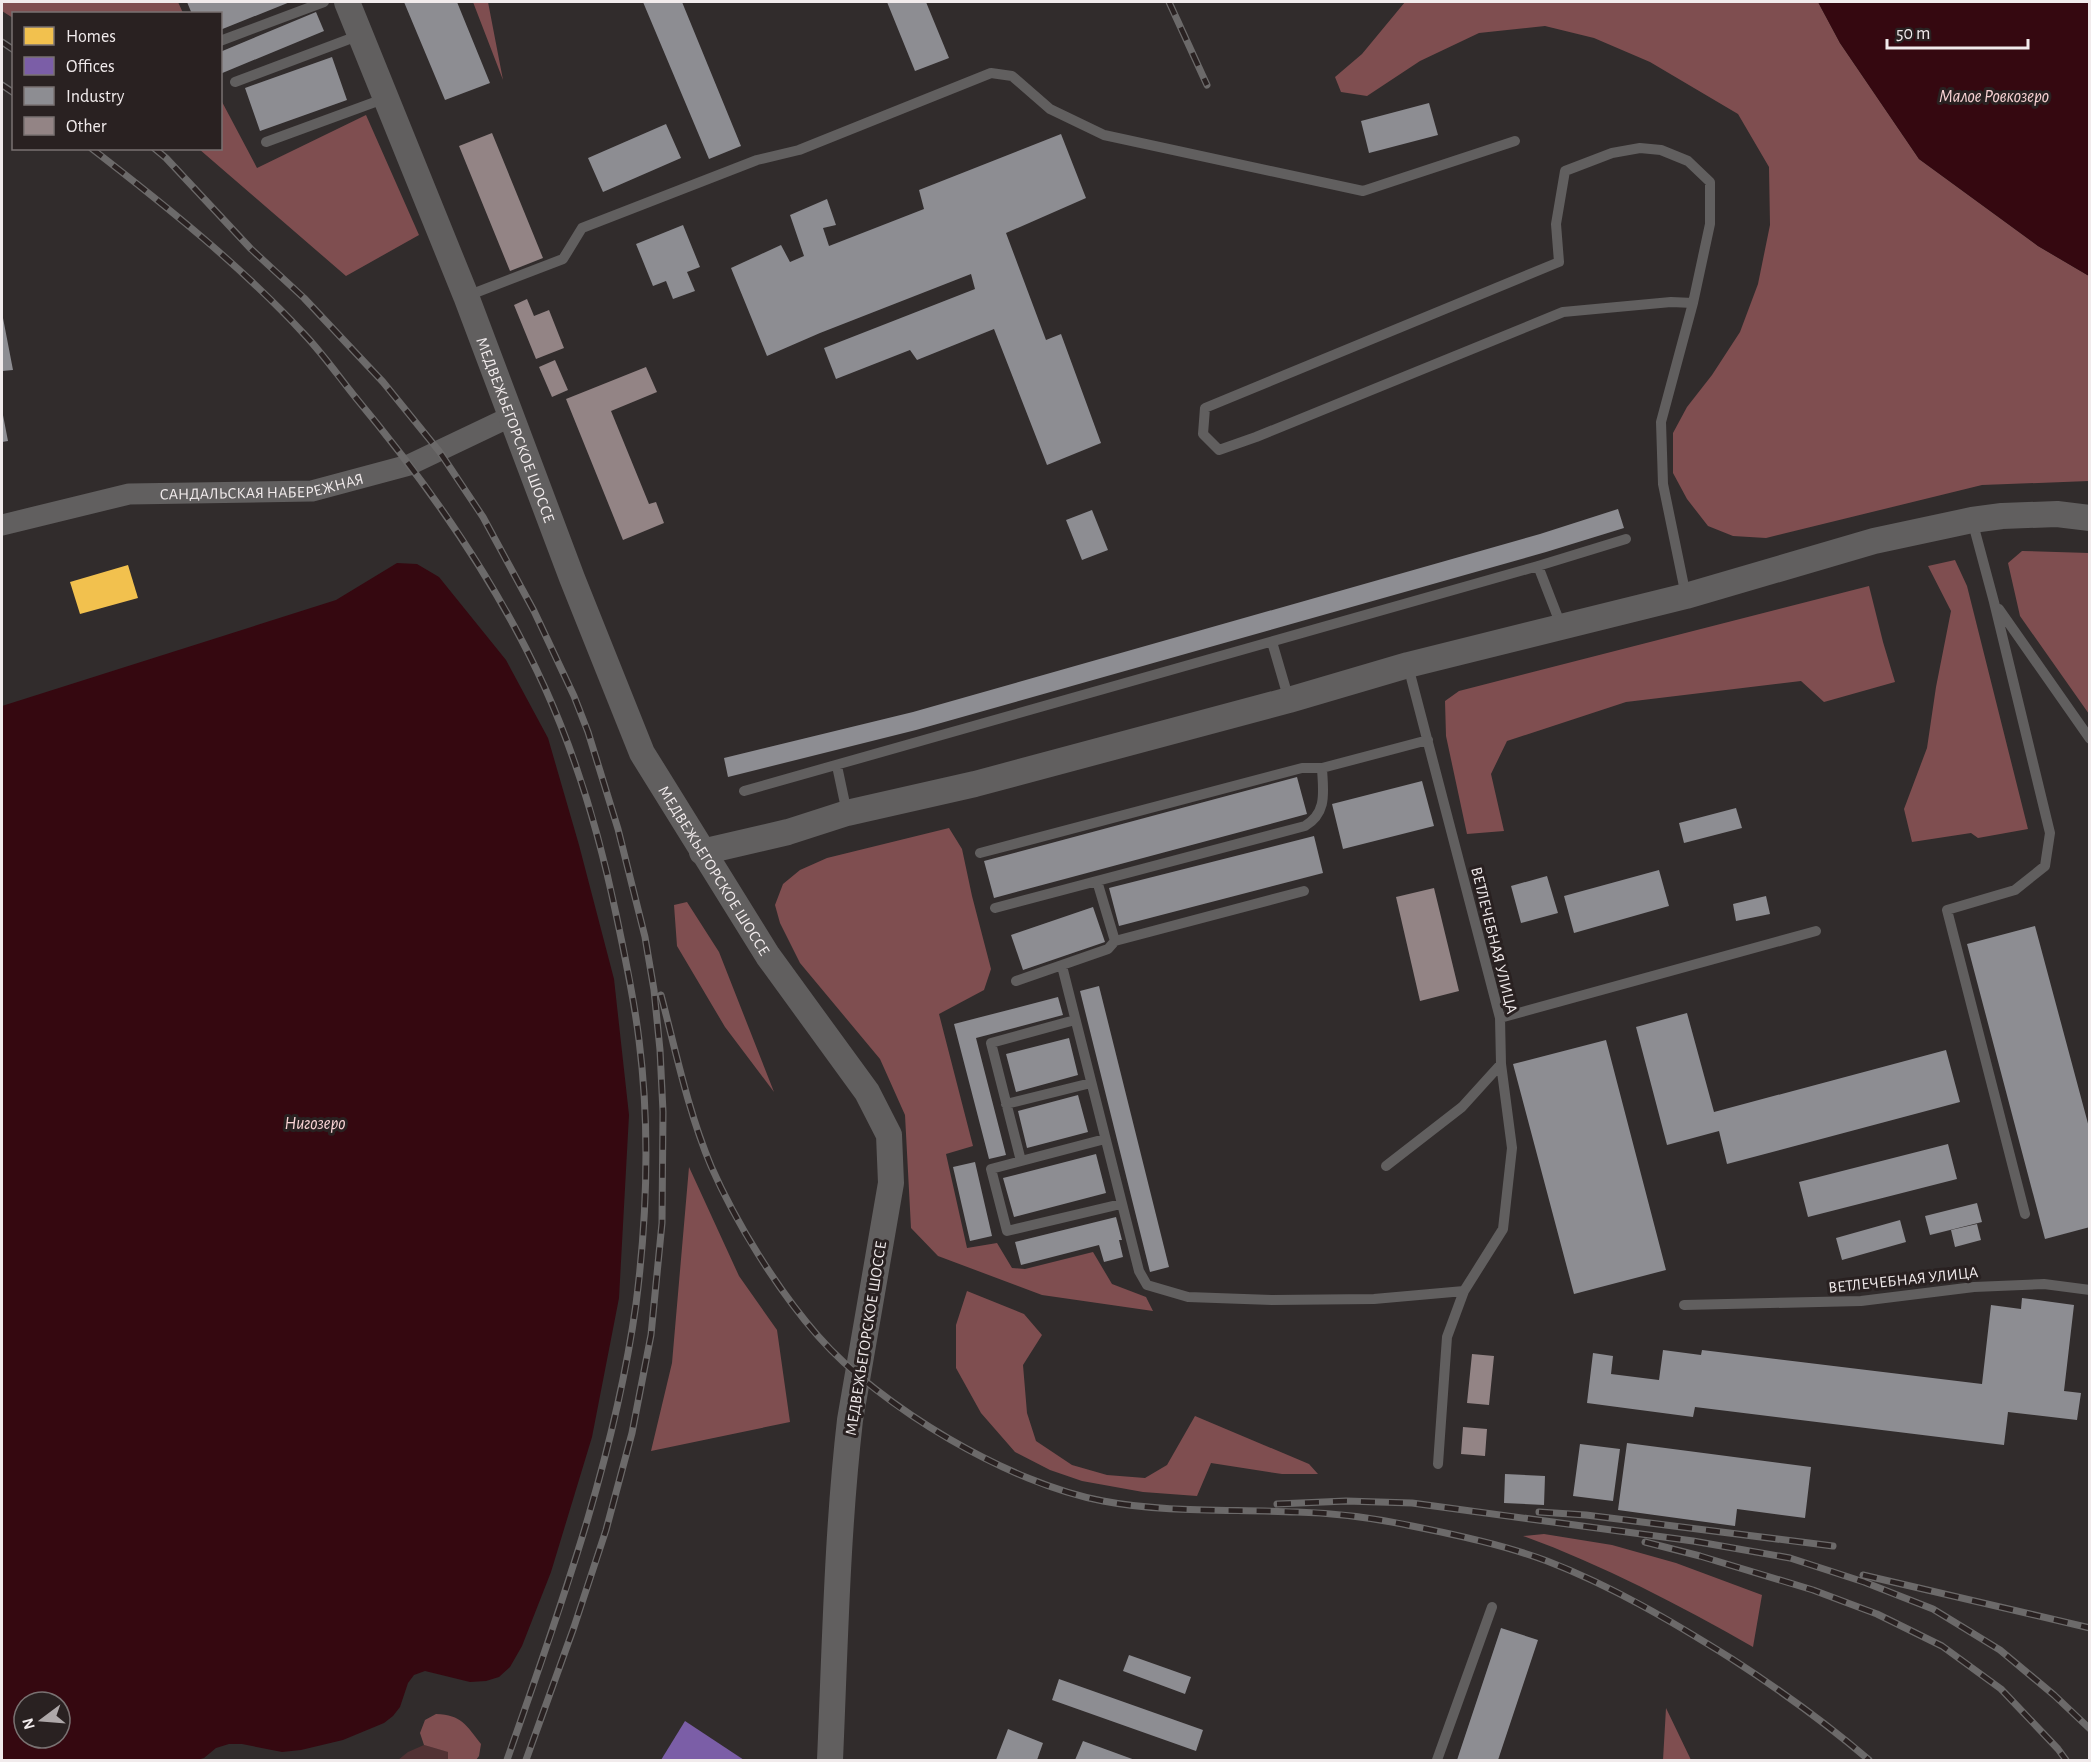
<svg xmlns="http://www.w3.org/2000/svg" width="2091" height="1762" viewBox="0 0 2091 1762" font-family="'Alegreya Sans',sans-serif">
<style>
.green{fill:#523234}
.forest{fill:#7f4e50}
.water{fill:#350810;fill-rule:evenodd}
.homes{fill:#f2c14e}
.offices{fill:#7b5ea7}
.industry{fill:#8d8d92}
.building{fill:#938485}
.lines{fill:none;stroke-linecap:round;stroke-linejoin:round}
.service{stroke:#615f5f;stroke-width:10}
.minor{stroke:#615f5f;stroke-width:21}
.tertiary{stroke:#615f5f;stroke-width:26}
.rail-casing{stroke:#6c6a6a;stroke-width:7}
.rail{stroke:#292121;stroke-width:4.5;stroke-dasharray:14;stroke-linecap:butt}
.labels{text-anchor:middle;stroke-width:6;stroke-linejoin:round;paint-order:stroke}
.street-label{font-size:16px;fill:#f1ebec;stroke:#292121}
.water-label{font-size:18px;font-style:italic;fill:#f9d3d4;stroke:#292121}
</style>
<rect width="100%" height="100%" fill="#312c2c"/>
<path class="green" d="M424,1745L449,1752L448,1760H398L408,1752Z"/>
<path class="forest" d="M2,2H178L183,13L14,14L13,18L2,11Z
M473,2H488L503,80Z
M1405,2H1818L1840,43L1919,159L2038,246L2089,276V481L1982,485L1766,538L1733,536L1708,526L1687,499L1673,473V433L1687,407L1712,375L1740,332L1758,284L1770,225L1769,167L1738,114L1650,62L1594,38L1545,26L1479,33L1420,61L1367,96L1341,92L1335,77L1362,54Z
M221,100L257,168L366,115L419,235L346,276L199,149L220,148Z
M2022,551L2089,553V714L2020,616L2008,563Z
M1955,560L1967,586L2028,829L1978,838L1971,833L1912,842L1904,809L1927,748L1936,687L1951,611L1928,566Z
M1869,586L1883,642L1895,682L1824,702L1801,681L1626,702L1507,741L1491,774L1504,831L1467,834L1446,736L1445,701L1459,691Z
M949,828L962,849L972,896L991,969L984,990L939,1014L973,1146L946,1154L967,1248L997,1243L1012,1268L1025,1269L1093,1252L1112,1284L1146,1297L1153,1311L1042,1295L938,1256L911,1228L905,1115L880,1059L800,963L780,923L775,905L783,884L800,870L827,858Z
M687,902L719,952L774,1092L725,1027L677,946L674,905Z
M689,1167L739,1276L777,1330L790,1422L651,1451L672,1363Z
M967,1291L1024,1314L1042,1335L1023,1365L1027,1413L1036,1441L1072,1465L1107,1475L1145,1478L1167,1465L1195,1416L1309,1464L1318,1474H1282L1211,1463L1197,1496L1143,1492L1082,1481L1050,1470L1015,1452L981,1413L956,1368V1325Z
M1544,1534L1612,1545L1676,1563L1762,1595L1753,1647C1679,1605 1603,1565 1523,1536Z
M1666,1708L1691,1760H1663Z
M436,1714C462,1715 466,1725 481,1744L479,1756L476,1760H448V1752L424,1745L420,1733L425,1720Z"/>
<path class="water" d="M1818,2H2089V276L2038,246L1919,159L1840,43Z
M397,563L417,564L439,577L506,660L548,738L579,845L614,979L629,1115L619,1298L592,1437L551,1572L522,1646L510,1667L499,1677L486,1681L470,1682L425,1671L414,1675L408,1683L400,1707L393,1716L384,1723L343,1740L301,1750L282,1752L242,1744H229L216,1748L204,1758L197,1760H2V706L336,600ZM24,1702H60V1738H24Z"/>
<path class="homes" d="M128,565L138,598L80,614L70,582Z"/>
<path class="offices" d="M685,1721L744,1760H661Z"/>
<path class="industry" d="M187,2H290L220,30V14H192Z
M404,2H457L490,83L445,100Z
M643,2H682L741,146L709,159Z
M887,2H926L949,58L915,71Z
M316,12L324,31L220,74V52Z
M332,57L347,100L260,131L245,88Z
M1429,103L1438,135L1369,153L1361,121Z
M666,124L681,158L603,192L588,158Z
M1061,134L1086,198L1006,233L1046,340L1061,334L1101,443L1047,465L994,329L917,360L910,350L836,379L824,348L975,289L971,274L820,333L767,356L731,268L781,245L790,262L804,256L790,215L827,199L836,225L823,228L829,246L924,209L919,190Z
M683,225L700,267L687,272L695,291L673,299L666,281L653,286L636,244Z
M3,318L13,370L2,371V319Z
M2,410L8,441L2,442Z
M1618,509L1624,528L1546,552L916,730L728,777L724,758L913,712L1540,534Z
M1092,510L1108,550L1082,560L1066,520Z
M1297,777L1307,814L994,898L984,861Z
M1422,781L1434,826L1343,849L1332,804Z
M1736,808L1742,828L1684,843L1679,823Z
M1314,836L1323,873L1119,926L1109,888Z
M1659,870L1669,906L1574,933L1564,896Z
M1547,876L1558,913L1521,923L1511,886Z
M1766,896L1770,914L1736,921L1733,904Z
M1093,907L1105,942L1023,970L1011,935Z
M2035,926L2090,1131V1227L2045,1239L1967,944Z
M1099,986L1169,1267L1150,1272L1080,991Z
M1058,997L1063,1015L976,1038L1006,1155L989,1159L954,1024Z
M1687,1013L1714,1112L1946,1050L1960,1102L1727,1164L1719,1131L1667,1145L1636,1027Z
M1069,1038L1078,1075L1016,1092L1006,1054Z
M1606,1040L1666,1270L1574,1294L1513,1064Z
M1078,1095L1088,1132L1027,1148L1018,1111Z
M1948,1144L1957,1179L1808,1217L1799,1182Z
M1096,1154L1106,1193L1014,1217L1003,1178Z
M975,1162L992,1236L970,1241L953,1167Z
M1977,1203L1982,1222L1930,1235L1925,1216Z
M1116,1217L1122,1240H1119L1123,1257L1104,1262L1099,1245L1021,1265L1015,1242Z
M1900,1220L1906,1242L1842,1260L1836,1238Z
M1977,1224L1981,1240L1955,1247L1951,1230Z
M2022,1298L2074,1305L2064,1391L2081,1393L2077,1420L2008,1412L2004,1445L1695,1407L1693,1417L1587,1403L1593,1353L1613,1356L1611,1374L1659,1380L1663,1350L1701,1355L1702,1350L1982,1384L1991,1305L2021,1309Z
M1627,1443L1811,1467L1805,1518L1737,1509L1735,1526L1618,1510Z
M1580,1444L1620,1449L1613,1501L1573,1496Z
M1505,1474L1545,1476L1544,1505L1504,1503Z
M1501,1628L1538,1640L1498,1760H1457Z
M1129,1655L1191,1677L1185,1694L1123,1671Z
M1059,1679L1203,1730L1196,1751L1052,1700Z
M1008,1729L1043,1743L1037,1760H996Z
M1083,1741L1135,1760H1075Z"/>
<path class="building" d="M492,133L543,258L510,271L459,146Z
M527,299L534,316L549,310L564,348L536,359L514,305Z
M555,360L568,390L552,397L539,367Z
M646,367L657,392L611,411L649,504L656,502L664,523L623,540L566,399Z
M1434,888L1459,991L1420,1001L1396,897Z
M1472,1354L1494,1356L1489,1405L1467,1403Z
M1463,1427L1487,1429L1485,1456L1461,1454Z"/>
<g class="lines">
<path class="service" d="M220,41L324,2
M235,82L360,35
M266,142L386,98
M467,296L563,259L582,228L757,160L799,150L991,73L1012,76L1050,109L1104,135L1363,191L1515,141
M1972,520L1994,602L2050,833L2045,866L2015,890L1947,910L2025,1214
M1538,566L1562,628
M1686,596L1663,484L1661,422L1693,303L1671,302L1563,312L1256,437L1219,450L1203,434L1205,408L1559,262L1556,224L1565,171L1612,153L1640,148L1661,150L1688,161L1710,182V224L1693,303
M1999,609L2090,739
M1272,642L1289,700
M1408,666L1500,1018L1501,1064L1512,1148L1503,1229L1464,1291L1447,1337L1438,1464
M837,766L847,813
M744,791L1538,566L1626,539
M980,853L1302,768H1322L1428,740
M1097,881L1115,941L1304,891
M995,908L1305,826C1328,812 1323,791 1322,768
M1062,966L1139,1271L1147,1285L1188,1297L1272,1300L1374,1299L1464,1291
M1016,981L1108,949L1115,941
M1500,1018L1816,931
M1006,1104L1091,1083
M1105,1139L991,1169L1007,1231L1121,1204
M1021,1161L991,1043L1075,1020
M1386,1166L1462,1107L1501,1064
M1684,1305L1861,1301L1974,1287L2044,1284L2090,1290
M1437,1760L1492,1607"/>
<path class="minor" id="s1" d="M2,525L129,494L312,491L409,465L512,416"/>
<g class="tertiary">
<path id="s2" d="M347,2L466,296L572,578L642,753L768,956L867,1092L889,1135L891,1183L850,1420C837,1533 835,1647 830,1760"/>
<path d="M702,852L788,832L847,813L975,784L1289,700L1408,665L1686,596L1874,541L1972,520L2002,516L2057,514L2090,518"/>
</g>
<g class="rail-casing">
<path id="rail" d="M1169,2L1207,85
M2,42L14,50
M2,85L14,93
M91,148C166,206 240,265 304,334C323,354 339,377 356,398C430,487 497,582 545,688C578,761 600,837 616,914C625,956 634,998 639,1040C650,1127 647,1218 636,1304C614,1462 559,1611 507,1760
M154,148L166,158L251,249L304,298L383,382L439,451L483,517L534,611L574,696L588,732L618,829L645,937L654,990L660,1050L663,1112L662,1223L651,1335L632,1433L606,1530L574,1627L526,1760
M661,995C676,1052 688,1111 711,1166C736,1223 777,1289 818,1336C880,1407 1010,1484 1103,1501C1166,1513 1232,1509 1297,1512C1336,1513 1374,1518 1412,1526C1457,1535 1504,1545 1547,1561C1612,1586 1673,1622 1732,1659C1780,1690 1826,1723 1869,1760
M1277,1504L1346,1501L1412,1503L1693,1541L1790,1558L1864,1582L1933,1609L2000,1650L2054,1695L2090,1729
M1539,1512L1586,1515L1833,1546
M1645,1542L1700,1556L1813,1590L1877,1614L1942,1646L2001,1689L2058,1749L2066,1760
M1863,1575L2090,1628"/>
</g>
<use href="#rail" class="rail"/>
</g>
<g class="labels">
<g class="street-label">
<text dy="6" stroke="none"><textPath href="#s2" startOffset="460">МЕДВЕЖЬЕГОРСКОЕ ШОССЕ</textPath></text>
<text dy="6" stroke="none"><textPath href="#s1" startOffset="264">САНДАЛЬСКАЯ НАБЕРЕЖНАЯ</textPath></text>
<text dy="6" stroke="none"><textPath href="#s2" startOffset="945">МЕДВЕЖЬЕГОРСКОЕ ШОССЕ</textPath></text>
<text transform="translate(1495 940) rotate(76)" y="6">ВЕТЛЕЧЕБНАЯ УЛИЦА</text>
<text transform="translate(1903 1279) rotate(-6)" y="6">ВЕТЛЕЧЕБНАЯ УЛИЦА</text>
<text transform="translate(865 1338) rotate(-81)" y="6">МЕДВЕЖЬЕГОРСКОЕ ШОССЕ</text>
</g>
<g class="water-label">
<text x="1994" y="102">Малое Ровкозеро</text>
<text x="315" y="1129">Нигозеро</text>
</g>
</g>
<rect width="2091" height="1762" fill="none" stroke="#f1ebec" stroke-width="6"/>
<rect x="12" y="12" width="210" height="138" fill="#292121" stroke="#797272" stroke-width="1.5"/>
<rect x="24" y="27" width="30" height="18" fill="#f2c14e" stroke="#797272" stroke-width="1.5"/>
<text x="66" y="42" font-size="18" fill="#f1ebec">Homes</text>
<rect x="24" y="57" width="30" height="18" fill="#7b5ea7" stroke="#797272" stroke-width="1.5"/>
<text x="66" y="72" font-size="18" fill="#f1ebec">Offices</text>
<rect x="24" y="87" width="30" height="18" fill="#8d8d92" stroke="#797272" stroke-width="1.5"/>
<text x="66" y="102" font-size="18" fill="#f1ebec">Industry</text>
<rect x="24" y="117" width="30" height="18" fill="#938485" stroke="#797272" stroke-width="1.5"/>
<text x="66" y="132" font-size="18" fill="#f1ebec">Other</text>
<g transform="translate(42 1720) rotate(254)"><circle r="28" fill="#292121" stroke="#797272" stroke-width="1.5"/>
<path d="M0-4.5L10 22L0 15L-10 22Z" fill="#aea8a9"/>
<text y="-9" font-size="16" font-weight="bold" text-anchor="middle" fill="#f1ebec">N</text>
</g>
<path d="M1887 39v9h141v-9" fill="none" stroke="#f1ebec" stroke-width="3"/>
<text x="1896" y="39" font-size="18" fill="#f1ebec" stroke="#292121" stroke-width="4.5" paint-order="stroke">50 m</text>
</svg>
